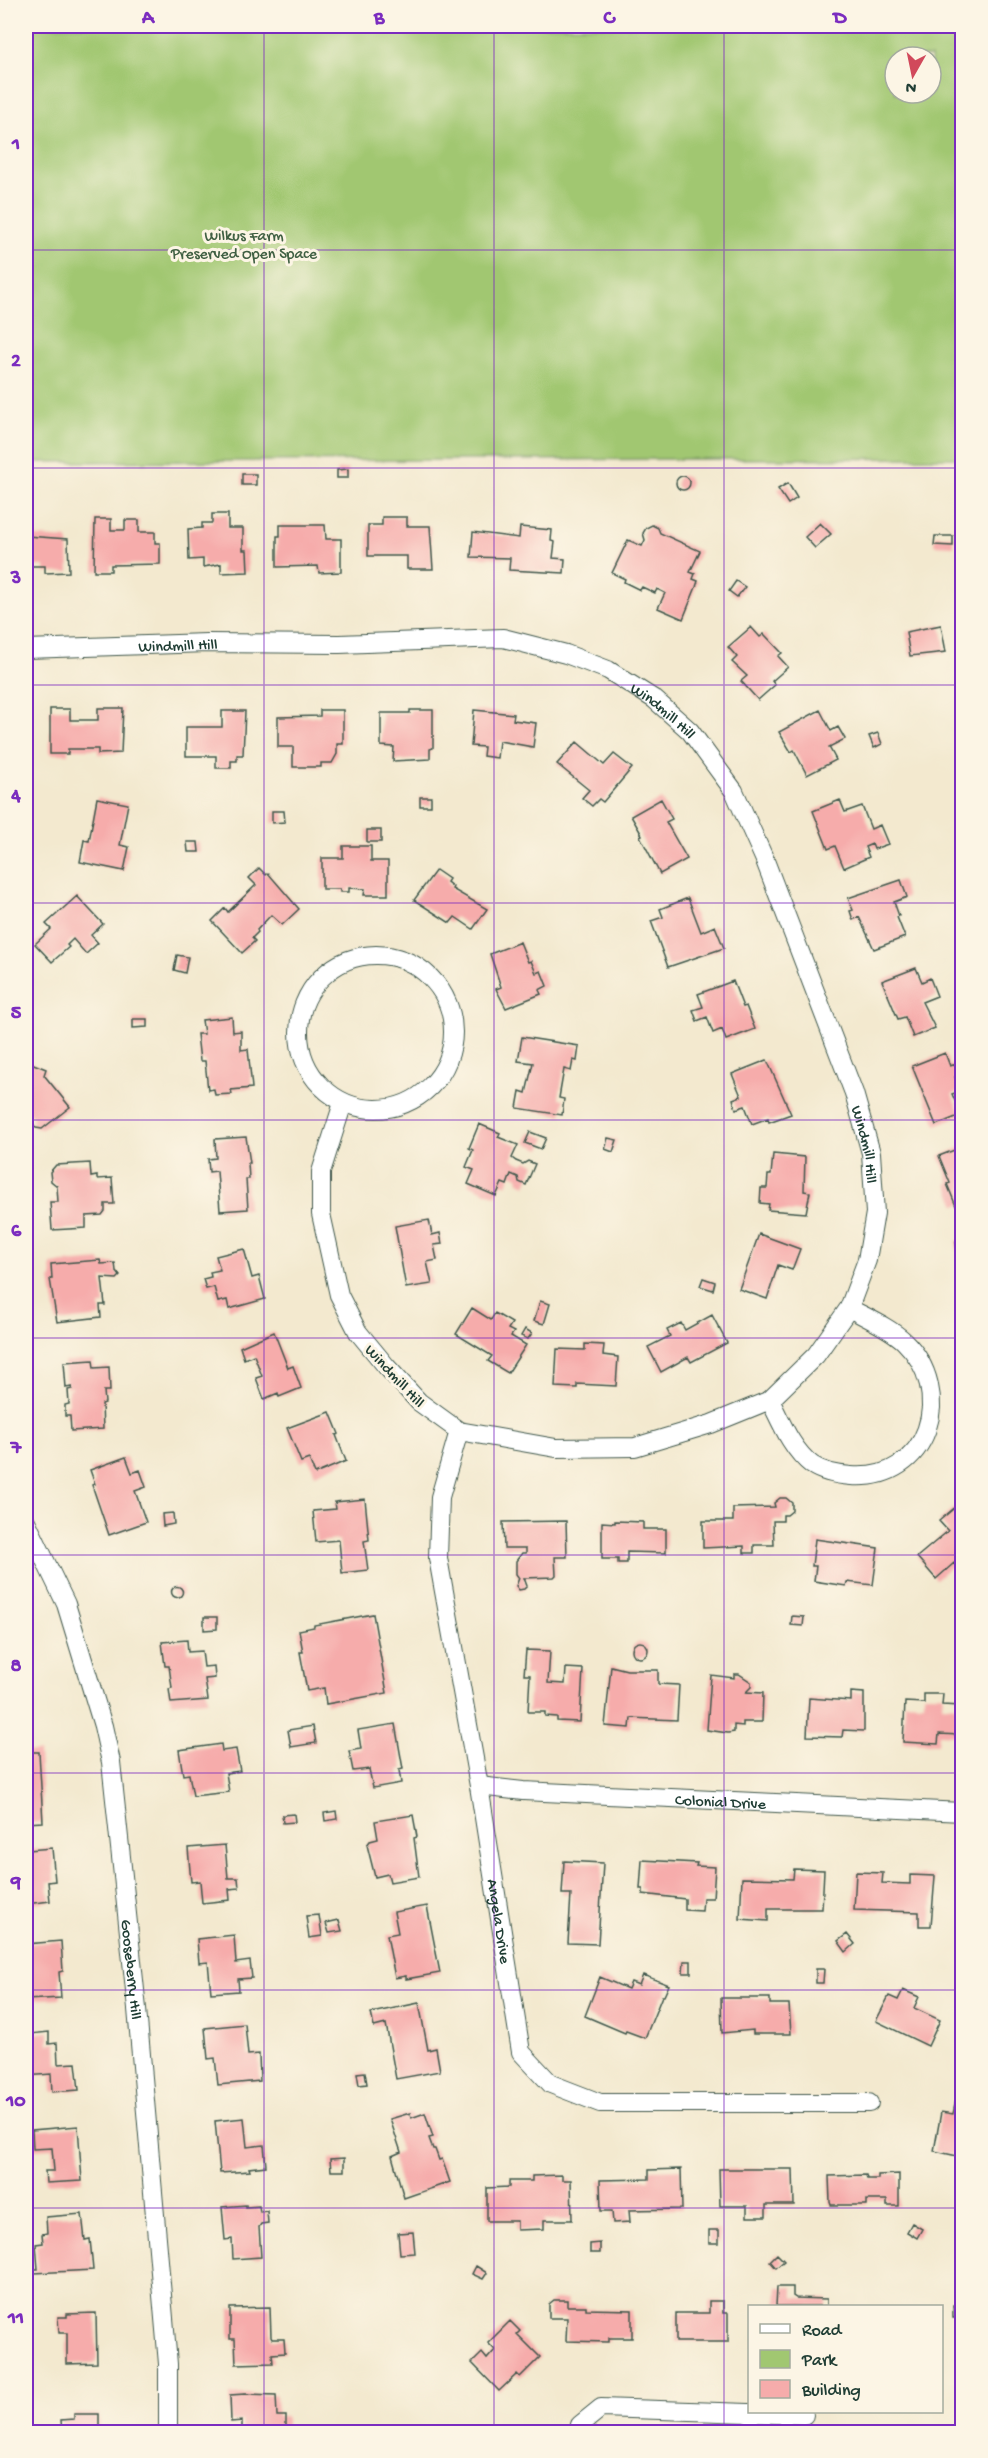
<svg xmlns="http://www.w3.org/2000/svg" width="988" height="2458" viewBox="0 0 988 2458" font-family="'Gochi Hand',sans-serif">
<style>
.green{fill:#a1c771;stroke:#608252;stroke-width:1.5;fill-rule:evenodd}
.building{fill:#f6acab}
.lines{fill:none;stroke-linecap:round;stroke-linejoin:round}
.street-casing{stroke:#3f574b;stroke-width:20}
.street{stroke:#fff;stroke-width:18}
.grid{fill:none;stroke:#7b2cbf;stroke-width:1.5;stroke-opacity:0.55}
.labels{text-anchor:middle;stroke-width:6;stroke-linejoin:round;paint-order:stroke}
.park-label{font-size:16px;fill:#406043;stroke:#fcf5e5}
.street-label{font-size:16px;fill:#1f3d34;stroke:#fcf5e5}
.neatline{fill:none;stroke:#7b2cbf;stroke-width:2}
.grid-label{font-size:20px;text-anchor:middle;font-weight:bold;fill:#7b2cbf}
</style>
<rect width="100%" height="100%" fill="#fcf5e5"/>
<filter id="ink" filterUnits="userSpaceOnUse"><feTurbulence type="fractalNoise" baseFrequency=".0167" numOctaves="2"/><feDisplacementMap in="SourceGraphic" scale="12" xChannelSelector="R" yChannelSelector="G"/><feConvolveMatrix kernelMatrix="1 2 1 2 8 2 1 2 1" color-interpolation-filters="sRGB"/></filter>
<filter id="wash" filterUnits="userSpaceOnUse"><feTurbulence type="fractalNoise" baseFrequency=".008" numOctaves="4" result="noise"/><feDisplacementMap in="SourceGraphic" scale="24" xChannelSelector="R" yChannelSelector="G"/><feGaussianBlur stdDeviation="1.35" result="paint"/><feColorMatrix in="noise" values="0 0 0 0 0 0 0 0 0 0 0 0 0 0 0 0 0 1.4 0 .05"/><feComposite in="paint" operator="in"/></filter>
<g filter="url(#wash)">
<rect width="100%" height="100%" fill="#f3e9cf"/>
<path class="green" d="M26,26H962V458L26,462ZM895,57H931V93H895Z"/>
<g id="blocks">
<path class="building" d="M348,469V478H337V470Z
M242,474H256V485H242Z
M676 483a7 7 0 1 1 14 0a7 7 0 1 1-14 0Z
M788,483L797,498L788,504L778,489Z
M212,514H228V528H243V550H247L248,572L221,573V564L203,567V559L189,560L188,529L202,528V523H212Z
M382,517H407V526H430L433,569H407V556H368V525H382Z
M95,519H111V530H125V520H139V532H155V543H160V564L111,565V571H94Z
M820,523L831,534L815,548L805,537Z
M280,525H325L326,539H341V572L319,573L318,566L277,567V536H280Z
M652,525L658,528L660,533L700,551L690,572L695,574L693,579L698,581L696,587L683,619L658,608L665,593L657,589L655,593L642,587L640,590L624,582L625,579L612,573L628,540L642,546L645,540L643,533L646,528Z
M520,527L552,530L551,541L555,542L553,558L565,559L564,573L509,570L510,558L471,557L473,532L519,538Z
M26,536L68,539L69,572L45,573V566H26Z
M935,536H953V546L934,545Z
M736,581L745,587L737,597L729,591Z
M941,625L946,652L910,656L906,632Z
M751,627L760,637L764,634L782,653L778,656L788,667L772,681L775,685L758,700L741,681L747,676L732,662L737,657L728,647Z
M98,708H123L121,753L98,754V749H68V754H50V709H70V720H98Z
M320,710H343V744H337V754L332,763H321V767H293V747H278V717L320,716Z
M410,710H433V748L430,749V759L393,761L394,747L381,746V713H410Z
M474,710L514,714L513,720L536,723L533,747L499,741L497,758L483,756L484,747L471,746Z
M820,710L831,731L838,727L845,739L829,747L836,760L807,775L794,750L791,752L779,732Z
M222,711H245L243,755H237V761H231V768H216V756H186V727H222Z
M878,733L882,744L874,748L869,736Z
M577,742L604,765L614,754L632,768L603,802L599,799L592,806L582,798L589,790L557,764Z
M420,797H431V806H420Z
M97,798L128,804L120,845L129,847L124,871L80,862L84,840L89,841Z
M661,799L672,819L666,822L687,859L660,874L640,836L642,835L631,816Z
M840,800L845,812L862,806L871,829L880,825L888,844L874,849L872,844L865,847L869,857L844,868L835,846L828,849L813,811Z
M272,811H284L285,822L272,823Z
M367,830H381V842H367Z
M187,842H198L199,852H188Z
M343,846H371V861H388V895H364L365,889L349,888V892H340V889H322V858H343Z
M259,868L266,875L268,873L299,909L282,925L271,915L257,930L258,932L252,938L255,941L242,953L212,921L225,908L228,912L256,885L249,878Z
M436,870L449,879L447,882L453,887L452,889L487,909L473,929L455,917L450,923L414,900Z
M901,880L907,897L894,902L899,916L897,917L905,937L874,949L859,917L853,920L850,911L853,910L848,898Z
M77,896L103,924L91,935L98,943L86,954L73,939L67,945L69,947L52,962L35,944L51,929L46,924Z
M688,898L701,932L715,926L724,948L668,967L651,921L663,917L660,909Z
M520,942L528,962L531,961L536,973L541,971L547,986L539,990L541,994L506,1008L496,989L501,987L490,954Z
M177,955L188,957L185,973L174,970Z
M916,968L922,982L930,978L937,996L922,1002L935,1028L913,1037L905,1017L898,1019L882,981Z
M733,981L743,1007L746,1006L755,1029L726,1040L722,1029L713,1033L707,1017L697,1021L693,1010L703,1007L698,994Z
M232,1017L233,1032L241,1031V1050L248,1049L252,1088L231,1090L232,1094L215,1095L214,1089L208,1090L205,1061H200L197,1034H204L202,1020Z
M133,1019H147V1027L133,1028Z
M522,1037L579,1046L577,1061L573,1060L571,1071L564,1069L559,1098L564,1099L562,1115L517,1108L520,1091L526,1093L533,1063L518,1061Z
M945,1053L950,1066L962,1062V1083L959,1076L955,1077L961,1091L952,1094L961,1115L936,1125L912,1066Z
M767,1060L791,1114L769,1122L768,1118L752,1124L745,1106L736,1109L733,1099L741,1096L732,1074Z
M26,1061L46,1069L44,1075L70,1107L42,1129L36,1128L32,1123L33,1118L27,1110L26,1111Z
M479,1124L500,1133L498,1137L518,1145L512,1158L516,1161L523,1164L528,1161L535,1164L526,1185L519,1182L518,1177L511,1174L507,1185L502,1183L496,1196L468,1184L474,1170L466,1167L473,1150L469,1148Z
M530,1132L546,1138L541,1149L525,1143Z
M246,1137L250,1163H248L249,1179H246L248,1209L220,1211L217,1171L209,1172L208,1159L216,1158L215,1139Z
M608,1138L617,1140L613,1152L605,1149Z
M962,1147V1203L956,1206L947,1184L950,1183L939,1156Z
M773,1154L805,1157L804,1191L810,1192L806,1213L768,1210L769,1204L760,1203L761,1188H767L768,1175H771Z
M90,1163L91,1177L97,1176V1179L112,1178L114,1204H105V1211L102,1215L86,1216V1228L52,1230L50,1202H58L57,1186L51,1181L50,1172L56,1165Z
M429,1220L432,1235L440,1233L442,1244L434,1245L437,1260L427,1262L432,1284L406,1288L395,1226Z
M759,1234L800,1249L792,1270L778,1265L767,1299L739,1289Z
M962,1240V1268L959,1269L956,1241Z
M244,1249L252,1278L259,1276L265,1299L229,1309L227,1300L218,1302L214,1287L206,1289L203,1279L211,1277L210,1272L220,1270L216,1256Z
M100,1260L101,1264L115,1263L116,1271L120,1276L117,1279L102,1278L105,1305H100L101,1317L57,1322L50,1279H52L51,1264Z
M703,1278L715,1282L713,1290L700,1286Z
M540,1301L550,1304L544,1324L534,1321Z
M472,1308L491,1320L495,1313L512,1323L508,1329L514,1332L511,1336L526,1345L508,1373L488,1361L492,1356L456,1334Z
M712,1315L727,1343L691,1362L688,1357L661,1372L648,1347L670,1336L667,1330L681,1323L685,1330Z
M525,1329L532,1333L528,1339L521,1336Z
M274,1332L288,1368L293,1366L301,1388L279,1397L278,1393L264,1399L256,1378L262,1376L254,1355L244,1359L240,1347Z
M585,1344L604,1345L603,1355L618,1357L616,1386L577,1384V1388L555,1387L557,1349L585,1350Z
M93,1360L94,1368L109,1367L110,1391H104L105,1403L102,1404L103,1429L71,1431L70,1416H65V1405L69,1404L68,1390L72,1389V1387L66,1388L64,1362Z
M330,1412L339,1434L336,1435L346,1461L315,1474L309,1459L301,1462L287,1428Z
M126,1457L132,1473L140,1470L146,1487L135,1491L146,1522L109,1535L92,1485L95,1484L90,1470Z
M780,1498H786L792,1503V1511L787,1515H783V1521H773L774,1545H754V1553H744V1546L703,1548V1521H733V1508L775,1507L774,1503Z
M365,1499L369,1540L364,1541L368,1570L342,1573L339,1540L316,1542L313,1511L336,1509L335,1502Z
M959,1504L962,1508V1573L954,1563L936,1579L917,1557L948,1531L939,1521Z
M173,1513L174,1524L163,1526L162,1514Z
M566,1521L567,1557H555L556,1575L554,1577L524,1578L527,1586L524,1589L519,1590L516,1586L519,1578L516,1574V1561L522,1553H526V1548H504L503,1522Z
M615,1521L643,1522V1529H666V1553L627,1552V1563H618V1559H602V1522L615,1523Z
M815,1539L878,1548L873,1585L847,1582L846,1586L814,1581L816,1566H812Z
M171.5 1592a5.5 5.5 0 1 1 11 0a5.5 5.5 0 1 1-11 0Z
M373,1614L387,1693L326,1704L324,1688L307,1691L300,1652H303L299,1630L314,1627V1625Z
M792,1616L804,1617L803,1626L791,1625Z
M204,1617H217V1629L204,1630Z
M187,1640L188,1652L202,1651L204,1667L214,1666L215,1678L205,1679L208,1700L171,1703L169,1689L172,1688L169,1666H165L162,1642Z
M632 1650a8 8 0 1 1 16 0a8 8 0 1 1-16 0Z
M526,1650L550,1651L548,1683L565,1684L566,1668L583,1669L580,1722L557,1721V1717L545,1716V1712H528L530,1675H524Z
M611,1666L627,1670H658V1684L679,1685L677,1720L631,1718L630,1728L605,1726Z
M734,1674H739L751,1682V1687L746,1692L763,1693L762,1722H743V1726L734,1725V1732L728,1733L707,1730L711,1675L734,1678Z
M851,1692L864,1693V1731L843,1730L842,1737L807,1736L809,1698L851,1701Z
M924,1694H943L942,1705L961,1706L960,1735L939,1734L938,1744L903,1742L905,1702L924,1703Z
M395,1724L403,1769L399,1770L401,1783L373,1788L369,1769L353,1771L349,1751L361,1749L358,1730Z
M313,1726L316,1743L291,1747L288,1730Z
M221,1744L222,1751L236,1749L240,1771L226,1773L229,1792L193,1796L189,1774L183,1775L179,1750Z
M26,1752H39L43,1822L26,1823Z
M336,1811L337,1819L325,1821L324,1813Z
M294,1814L295,1822L283,1823L282,1815Z
M413,1815L417,1837L414,1838L419,1877L390,1882L388,1874L375,1877L367,1845L370,1841L378,1839L375,1821Z
M225,1845L228,1878H238L239,1888L229,1889L230,1900L202,1903L200,1881L191,1882L188,1848Z
M52,1848L55,1881L48,1882L50,1901L26,1904V1853L28,1850Z
M642,1860L697,1863L696,1866L715,1867L713,1898H703L702,1911L685,1910V1899L643,1894V1889H640Z
M564,1861L603,1863L598,1944L568,1943L571,1894H562Z
M794,1869L824,1870L822,1909H768V1921L740,1919L742,1878L793,1879Z
M856,1872L883,1873L882,1883L910,1884V1875L935,1876L931,1926H919V1912L854,1910Z
M427,1906L440,1973L406,1979V1976L395,1978L387,1935L398,1933L394,1912Z
M319,1915L322,1936L309,1938L306,1916Z
M339,1920L342,1931L329,1933L326,1923Z
M847,1934L855,1944L846,1952L838,1941Z
M234,1935L236,1963L250,1961L252,1978L238,1979L239,1991L211,1993L208,1962L199,1963L197,1939Z
M61,1941L63,1971L59,1972L61,1998L26,2000V1944Z
M684,1961H691V1973H683Z
M816,1969H824L823,1983H816Z
M643,1975L669,1985L664,1996H662L645,2038L626,2031L625,2033L585,2016L600,1977L628,1989L631,1982L639,1985Z
M903,1990L919,1997L914,2008L940,2020L928,2046L876,2021L889,1996L898,2000Z
M721,1998H770V2004H789L791,2034H753V2030L722,2033Z
M419,2003L428,2050L436,2048L440,2071L396,2079L386,2024L374,2027L371,2013Z
M245,2024L248,2055L259,2054L260,2081L218,2085L215,2058L208,2059L205,2028Z
M30,2030V2034L49,2032V2044L57,2043L58,2064L76,2063L79,2090L52,2092L51,2074L26,2076V2031Z
M365,2072L367,2084L359,2085L357,2073Z
M958,2090L962,2091V2157L934,2151L941,2112L953,2114Z
M410,2113L411,2118L425,2113L433,2137L429,2138L433,2149H435L439,2160L442,2159L450,2182L404,2198L392,2156L401,2152L390,2119Z
M244,2118L247,2147L264,2145L266,2166L249,2168L250,2171L220,2173L215,2121Z
M78,2126L82,2181L46,2183L45,2171H54L52,2148L33,2149L32,2130Z
M344,2158V2171H331L330,2159Z
M681,2169L682,2209L629,2210L630,2222L613,2223L612,2211H601L600,2180L649,2179V2170Z
M719,2169H793L794,2205H766V2217H747V2206H720Z
M899,2174V2206H887V2200H867V2205H831L830,2202L829,2176L866,2175L867,2179H878V2175Z
M562,2175V2180H571L572,2220H544V2229L517,2230V2221H487V2188L509,2187V2181H532V2176Z
M246,2205V2207L259,2206L260,2212L267,2211L268,2223L261,2224L259,2227L261,2257L233,2259L232,2239L225,2240L222,2207Z
M82,2214L85,2240L90,2239L93,2270L34,2273V2269H38L36,2244L43,2243L42,2234L47,2233L46,2217Z
M912,2223L922,2229L917,2238L907,2232Z
M709,2230H719V2243H709Z
M413,2232L415,2253L400,2254L398,2233Z
M600,2243V2253H590V2244Z
M777,2254L784,2261L776,2268L770,2261Z
M476,2266L487,2273L483,2279L472,2274Z
M777,2287H793V2296L796,2298L827,2299V2306H776Z
M554,2300H567V2306H586V2309L632,2310V2338H609V2342L566,2341L567,2318H549V2304Z
M709,2301H723V2313H728V2342H676V2313H709Z
M953,2305L962,2306V2318H953Z
M270,2307L271,2337L272,2339H284L285,2353L272,2354L273,2363L236,2364L235,2339H230V2308Z
M96,2313L97,2363L67,2364V2333H59L58,2317H67V2314Z
M510,2321L520,2331L517,2334L540,2357L520,2377L517,2374L499,2391L472,2363L482,2353L487,2359L495,2350L488,2343Z
M245,2394L276,2395L277,2416H286V2432H242V2421L231,2422L230,2395Z
M74,2414H99V2432H62L61,2420L74,2419Z
M466,2426L490,2432H464Z"/>
</g>
</g>
<g filter="url(#ink)">
<use href="#blocks" fill-opacity="0" stroke="#3f574b" stroke-width="1.5"/>
<g class="lines">
<g class="street-casing">
<g id="street">
<path id="s1" d="M26,649L207,643L339,644L503,638L566,654L608,670L654,699L690,731L734,791L764,858L854,1093L871,1153L875,1213L867,1260L849,1308L816,1355L770,1400L711,1424L635,1447L556,1448L459,1431L419,1402L386,1366L358,1332L339,1295L321,1214V1172L343,1103"/>
<circle cx="376" cy="1032" r="77"/>
<path d="M770,1400C781,1422 792,1450 812,1465C824,1473 838,1475 851,1476C930,1482 956,1391 904,1341C889,1327 867,1318 849,1308"/>
<path id="s2" d="M459,1431L440,1497L438,1558L479,1786L521,2052L551,2084L600,2103H869"/>
<path id="s3" d="M26,1521L66,1604L103,1726L111,1762L137,2009L168,2364V2432"/>
<path id="s4" d="M479,1786L523,1791L962,1812"/>
<path d="M578,2432L580,2425L601,2408L804,2415"/>
</g>
</g>
<use href="#street" class="street"/>
</g>
</g>
<path class="grid" d="M264,26V2432M494,26V2432M724,26V2432M26,250H962M26,468H962M26,685H962M26,903H962M26,1120H962M26,1338H962M26,1555H962M26,1773H962M26,1990H962M26,2208H962"/>
<g class="labels">
<g class="park-label">
<text x="244" y="240">Wilkus Farm<tspan x="244" dy="18">Preserved Open Space</tspan></text>
</g>
<g class="street-label">
<text dy="6" stroke="none"><textPath href="#s1" startOffset="152">Windmill Hill</textPath></text>
<text dy="6" stroke="none"><textPath href="#s1" startOffset="656">Windmill Hill</textPath></text>
<text dy="6" stroke="none"><textPath href="#s1" startOffset="1142">Windmill Hill</textPath></text>
<text transform="translate(396 1375) rotate(47)" y="6">Windmill Hill</text>
<text dy="6" stroke="none"><textPath href="#s4" startOffset="242">Colonial Drive</textPath></text>
<text dy="6" stroke="none"><textPath href="#s2" startOffset="498">Angela Drive</textPath></text>
<text dy="6" stroke="none"><textPath href="#s3" startOffset="465">Gooseberry Hill</textPath></text>
</g>
</g>
<rect width="988" height="2458" fill="none" stroke="#fcf5e5" stroke-width="66"/>
<rect x="748" y="2305" width="195" height="108" fill="#fcf5e5" stroke="#a4ab9e" stroke-width="1.5"/>
<rect x="760" y="2324" width="30" height="9" fill="#ffffff" stroke="#a4ab9e" stroke-width="1.5"/>
<text x="802" y="2335" font-size="18" fill="#1f3d34">Road</text>
<rect x="760" y="2350" width="30" height="18" fill="#a1c771" stroke="#a4ab9e" stroke-width="1.5"/>
<text x="802" y="2365" font-size="18" fill="#1f3d34">Park</text>
<rect x="760" y="2380" width="30" height="18" fill="#f6acab" stroke="#a4ab9e" stroke-width="1.5"/>
<text x="802" y="2395" font-size="18" fill="#1f3d34">Building</text>
<g transform="translate(913 75) rotate(189)"><circle r="28" fill="#fcf5e5" stroke="#a4ab9e" stroke-width="1.5"/>
<path d="M0-4.5L10 22L0 15L-10 22Z" fill="#d1495b"/>
<text y="-9" font-size="16" font-weight="bold" text-anchor="middle" fill="#1f3d34">N</text>
</g>
<rect x="33" y="33" width="922" height="2392" class="neatline"/>
<g class="grid-label">
<text x="148" y="23">A</text>
<text x="379" y="23">B</text>
<text x="609" y="23">C</text>
<text x="840" y="23">D</text>
<text x="16" y="149">1</text>
<text x="16" y="366">2</text>
<text x="16" y="583">3</text>
<text x="16" y="801">4</text>
<text x="16" y="1018">5</text>
<text x="16" y="1236">6</text>
<text x="16" y="1453">7</text>
<text x="16" y="1671">8</text>
<text x="16" y="1888">9</text>
<text x="16" y="2106">10</text>
<text x="16" y="2323">11</text>
</g>
</svg>
